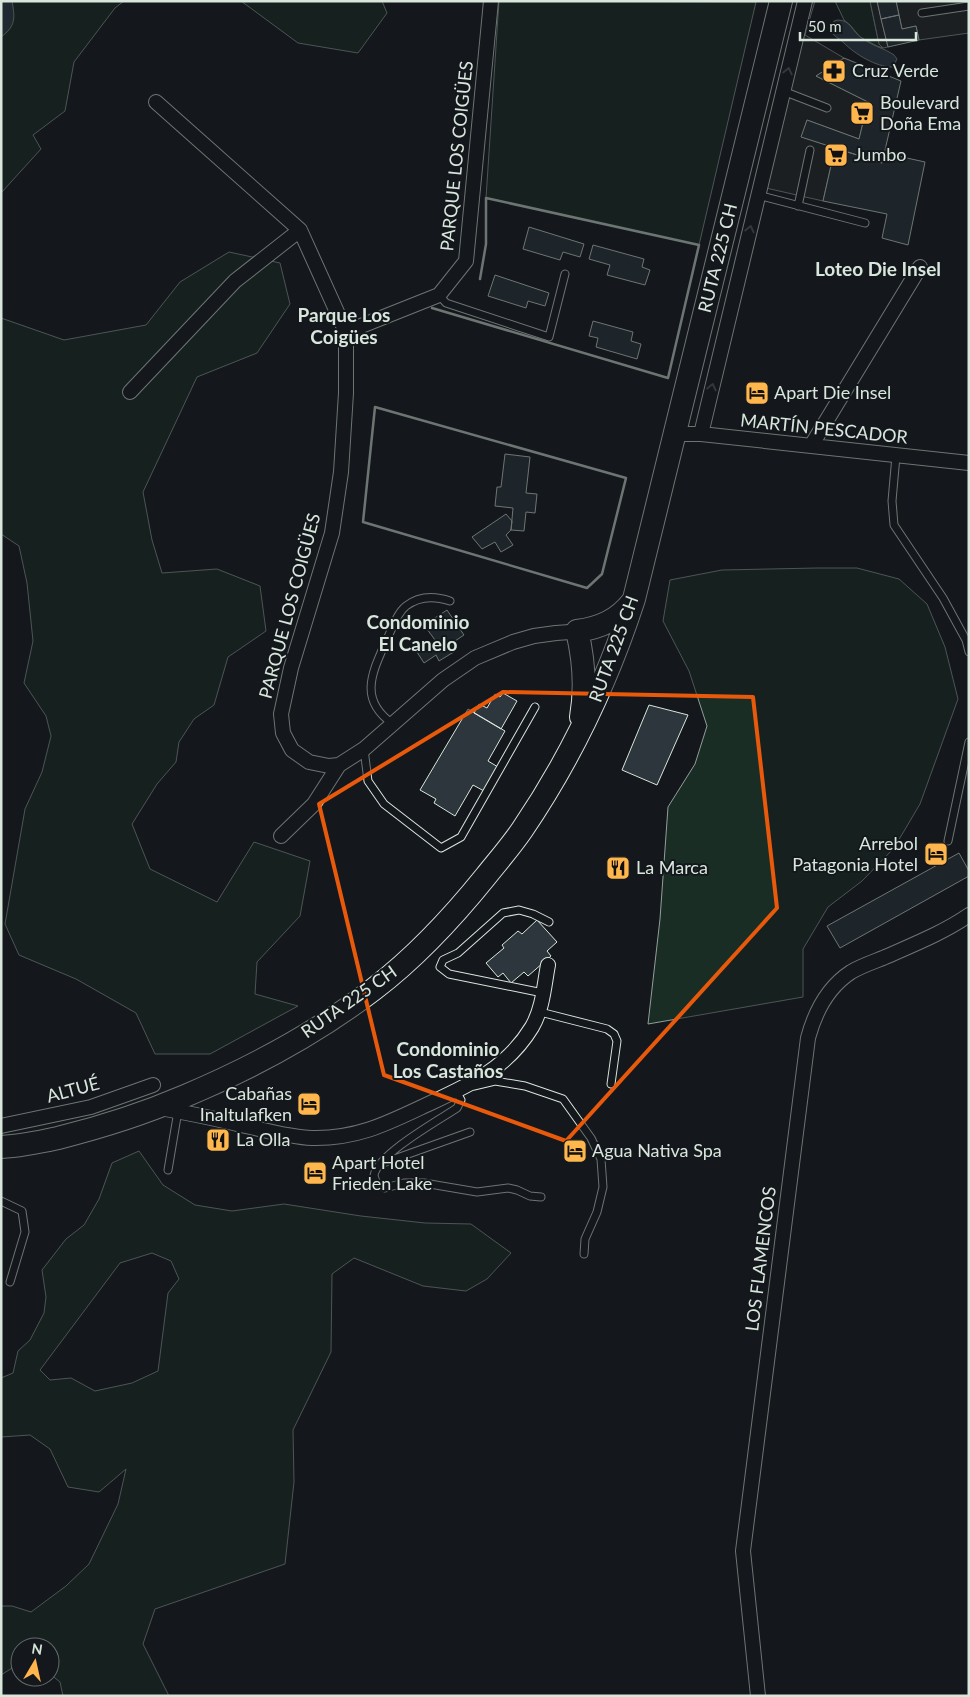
<svg xmlns="http://www.w3.org/2000/svg" width="970" height="1697" viewBox="0 0 970 1697" font-family="Lato,sans-serif">
<style>
.green{fill:#1a2d24;stroke:#939e99;fill-rule:evenodd}
.parking{fill:#24282b;stroke:#939e99}
.water{fill:#2f3f4d;stroke:#939e99}
.building{fill:#2c363c;stroke:#d8e6dc}
.lines{fill:none;stroke-linecap:round;stroke-linejoin:round}
.lane-casing{stroke:#d8e6dc;stroke-width:9}
.street-casing{stroke:#d8e6dc;stroke-width:16}
.primary-casing{stroke:#d8e6dc;stroke-width:24}
.lane{stroke:#14181c;stroke-width:7}
.street{stroke:#14181c;stroke-width:14}
.primary{stroke:#14181c;stroke-width:22}
.wall{stroke:#d8e6dc;stroke-width:2.5}
.oneway{stroke:#59605f}
.marked{fill:none;stroke:#e8590c;stroke-width:4;stroke-linejoin:round}
.labels{text-anchor:middle;stroke-width:4;stroke-linejoin:round;paint-order:stroke}
.poi-label{font-size:18px;fill:#d8e6dc;stroke:#14181c;text-anchor:start}
.street-label{font-size:18px;fill:#d8e6dc;stroke:#14181c}
.neighbourhood-label{font-size:19px;font-weight:bold;fill:#d8e6dc;stroke:#14181c}
</style>
<rect width="100%" height="100%" fill="#14181c"/>
<path class="green" d="M1,1H124L115,8L74,62L65,111L33,135L41,149L1,193Z
M241,1H382L387,13L358,53L298,43Z
M499,1L756,2L699,245L486,198Z
M835,1H870L879,44L883,48L877,46L860,37L850,25L844,20Z
M229,252L280,263L290,304L257,353L197,377L143,492L152,540L162,573L217,569L260,586L266,631L228,657L214,705L194,719L179,742L176,762L157,784L132,824L150,869L217,902L254,842L310,861L300,916L257,962L255,994L298,1006L210,1054H155L136,1013L76,979L19,955L5,924L25,809L42,772L51,736L46,716L24,683L33,641L27,583L19,546L1,534V318L64,340L146,325L180,282Z
M817,568H857L899,579L927,604L945,647L958,699L920,804L894,848L862,881L828,907L803,949V997L648,1024L660,919L668,807L695,764L707,726L689,671L663,621L670,580L722,570Z
M139,1151L163,1185L195,1205L232,1211L284,1204L361,1216L425,1223L471,1224L511,1253L487,1279L466,1291L423,1286L354,1258L332,1274L331,1352L293,1430L294,1482L285,1564L155,1609L143,1644L169,1696H63L60,1682L50,1674V1647H20V1663L1,1675V1606H12L31,1612L66,1586L89,1564L118,1504L126,1469L99,1492L68,1487L50,1449L30,1435L1,1437V1378L13,1373L18,1351L30,1340L44,1313L46,1297L42,1270L66,1239L84,1225L99,1199L112,1163ZM152,1253L171,1261L179,1279L168,1293L158,1371L132,1383L95,1391L71,1378L50,1380L40,1370L120,1263Z"/>
<path class="parking" d="M809,1H815L805,35L844,58L816,76L868,102L859,139L807,120L802,137L835,148L823,201L766,188Z
M870,1H877L888,47L883,48L879,44Z
M896,1H969V33L919,40L916,26L902,29Z"/>
<path class="water" d="M1,1H12C15,18 16,26 1,37Z
M838,20C851,20 852,32 862,38C872,46 884,48 894,55L897,59L895,63L892,67C876,67 855,54 844,43C839,38 833,36 830,30L834,21Z"/>
<path class="building" d="M877,1H896L899,15L881,19Z
M899,15L902,29L916,26L919,40L888,47L881,19Z
M844,58L901,81L882,163L801,137L807,120L859,139L868,102L816,76Z
M835,148L882,163L884,153L925,162L908,245L882,238L887,214L823,201Z
M529,227L584,244L580,257L563,252L560,260L523,249Z
M593,245L644,259L642,267L650,270L645,285L607,275L610,265L589,259Z
M495,275L549,293L545,306L528,301L526,308L488,296Z
M593,321L633,332L631,341L641,344L637,359L596,347L598,338L589,336Z
M505,454L530,457L526,493L537,494L535,513L526,512L524,531L511,530L513,508L495,506L497,487H501Z
M506,514L512,521L511,530L506,535L513,545L501,552L495,542L482,549L472,537Z
M447,610L464,635L452,643L457,650L439,661L436,655L424,663L417,652L435,640L424,625Z
M503,693L517,701L501,729L474,713L479,704L487,708L495,694L500,697Z
M649,705L688,715L657,785L622,770Z
M468,709L505,731L488,761L498,767L484,791L473,785L455,816L434,803L436,799L420,790Z
M959,853L969,871V876L840,948L827,926Z
M537,920L557,942L547,951L551,956L528,976L524,972L511,983L503,973L498,977L486,963L504,948L502,945L518,931L522,934Z"/>
<g class="lines">
<g class="lane-casing">
<path id="lane" d="M922,13L969,6
M783,91L827,108
M758,195L865,223
M798,206L810,150
M439,295L446,303L549,337L565,274
M896,456L892,501L894,525L943,598L966,640L969,652
M393,724C357,699 373,671 387,639C392,629 397,613 406,606C419,596 435,596 450,601
M364,749L368,781L384,804L441,848L461,837L535,707
M948,841L969,742
M543,993L449,974L440,967L443,960L458,953L503,913L519,910L533,914L549,922
M540,1012L607,1029L614,1034L617,1041L611,1084
M474,1086L495,1081L525,1086L563,1099L591,1138L601,1159L603,1187L597,1212L585,1239L584,1254
M456,1091L461,1100L457,1108C439,1120 376,1155 374,1176L377,1184L385,1188L404,1183H424L477,1192L508,1188L517,1190L530,1196L541,1197
M383,1163L470,1132
M168,1170L178,1111
M1,1201L22,1211L25,1232L10,1282"/>
</g>
<g class="street-casing">
<path id="street" d="M156,102L300,230L346,332V393L341,472L332,533L291,668L281,714L283,733L292,750L309,762L329,766L339,765L364,749L443,680L475,658L513,642L534,636L556,633L584,631
M346,332L439,295L466,261L491,1
M130,392L235,281L300,230
M675,434H701L969,463
M701,434L805,1
M811,446L920,267
M281,836L314,804L339,765
M160,1108C187,1113 214,1118 241,1125C265,1130 288,1137 312,1138C356,1139 386,1124 424,1106C467,1086 506,1070 532,1027C543,1008 544,986 548,965
M1,1126L91,1107L153,1085
M758,1696L743,1551L808,1038C815,1012 828,987 851,972C861,966 873,962 883,958C912,945 943,933 969,915"/>
</g>
<g class="primary-casing">
<path id="primary" d="M581,717C586,688 584,660 577,631C600,628 618,620 632,602
M1,1147C20,1146 40,1142 58,1138C102,1127 143,1114 185,1096C249,1069 318,1032 374,989C416,957 453,917 486,876C498,861 511,846 522,830C571,758 607,682 634,599L781,1"/>
</g>
<use href="#lane" class="lane"/>
<use href="#street" class="street"/>
<use href="#primary" class="primary"/>
<path class="wall" d="M432,308L668,378L699,245L486,198V244L480,279
M375,407L626,478L602,574L587,588L363,522Z"/>
</g>
<defs><path id="oneway-chevron" d="M-2-3.5L2.5 0L-2 3.5" fill="none" stroke-width="1.6" stroke-linecap="round" stroke-linejoin="round" transform="scale(1.25)"/></defs>
<g class="oneway">
<use href="#oneway-chevron" transform="translate(788 71) rotate(-77)"/>
<use href="#oneway-chevron" transform="translate(750 229) rotate(-77)"/>
<use href="#oneway-chevron" transform="translate(712 387) rotate(-77)"/>
</g>
<path d="M0 0H970V1697H0ZM503,692L753,697L777,908L566,1141L384,1075L319,804Z" fill="#14181c" fill-opacity=".55" fill-rule="evenodd"/>
<path class="marked" d="M503,692L753,697L777,908L566,1141L384,1075L319,804Z"/>
<defs>
<g id="pharmacy-square" transform="scale(1.25)"><rect x="-9" y="-9" width="18" height="18" rx="4" fill="#ffb74d" stroke="#14181c"/><path d="M-2-6h4v4h4v4h-4v4h-4v-4h-4v-4h4Z" fill="#111"/></g>
<g id="supermarket-square" transform="scale(1.25)"><rect x="-9" y="-9" width="18" height="18" rx="4" fill="#ffb74d" stroke="#14181c"/><path d="M-6-5.5h2.5l.6 2H6L4.5 2H-2.5L-4.4-4H-6ZM-1.5 3.2a1.3 1.3 0 1 0 .1 0ZM3 3.2a1.3 1.3 0 1 0 .1 0Z" fill="#111"/></g>
<g id="hotel-square" transform="scale(1.25)"><rect x="-9" y="-9" width="18" height="18" rx="4" fill="#ffb74d" stroke="#14181c"/><path d="M-6-4.5h1.5V1H6V5H4.5V3h-9V5H-6ZM-4 0a1.8 1.8 0 1 1 3.6 0ZM.5 0V-2.5h3Q6-2.5 6 0Z" fill="#111"/></g>
<g id="restaurant-square" transform="scale(1.25)"><rect x="-9" y="-9" width="18" height="18" rx="4" fill="#ffb74d" stroke="#14181c"/><path d="M-5-6h1v4h1v-4h1v4h1v-4h1v5L-1.5 .5V6h-2V.5L-5-1ZM5-6V6H3V1.5H1.5Q1.5-4 5-6Z" fill="#111"/></g>
</defs>
<g fill-rule="evenodd">
<use href="#pharmacy-square" x="834" y="71"/>
<use href="#supermarket-square" x="862" y="113"/>
<use href="#supermarket-square" x="836" y="155"/>
<use href="#hotel-square" x="757" y="393"/>
<use href="#hotel-square" x="936" y="854"/>
<use href="#restaurant-square" x="618" y="868"/>
<use href="#hotel-square" x="309" y="1104"/>
<use href="#restaurant-square" x="218" y="1140"/>
<use href="#hotel-square" x="575" y="1151"/>
<use href="#hotel-square" x="315" y="1173"/>
</g>
<g class="labels">
<g class="poi-label">
<text x="852" y="77">Cruz Verde</text>
<text x="880" y="109">Boulevard<tspan x="880" dy="21">Doña Ema</tspan></text>
<text x="854" y="161">Jumbo</text>
<text x="774" y="399">Apart Die Insel</text>
<text x="918" y="850" text-anchor="end">Arrebol<tspan x="918" dy="21">Patagonia Hotel</tspan></text>
<text x="636" y="874">La Marca</text>
<text x="292" y="1100" text-anchor="end">Cabañas<tspan x="292" dy="21">Inaltulafken</tspan></text>
<text x="236" y="1146">La Olla</text>
<text x="592" y="1157">Agua Nativa Spa</text>
<text x="332" y="1169">Apart Hotel<tspan x="332" dy="21">Frieden Lake</tspan></text>
</g>
<g class="street-label">
<text transform="translate(457 156) rotate(-84)" y="6">PARQUE LOS COIGÜES</text>
<text transform="translate(718 258) rotate(-76)" y="6">RUTA 225 CH</text>
<text transform="translate(824 429) rotate(6)" y="6">MARTÍN PESCADOR</text>
<text transform="translate(290 606) rotate(-75)" y="6">PARQUE LOS COIGÜES</text>
<text transform="translate(614 649) rotate(-70)" y="6">RUTA 225 CH</text>
<text transform="translate(349 1002) rotate(-35)" y="6">RUTA 225 CH</text>
<text transform="translate(73 1090) rotate(-15)" y="6">ALTUÉ</text>
<text transform="translate(761 1259) rotate(-83)" y="6">LOS FLAMENCOS</text>
</g>
<g class="neighbourhood-label">
<text x="878" y="276">Loteo Die Insel</text>
<text x="344" y="322">Parque Los<tspan x="344" dy="22">Coigües</tspan></text>
<text x="418" y="629">Condominio<tspan x="418" dy="22">El Canelo</tspan></text>
<text x="448" y="1056">Condominio<tspan x="448" dy="22">Los Castaños</tspan></text>
</g>
</g>
<rect width="970" height="1697" fill="none" stroke="#d8e6dc" stroke-width="5"/>
<g transform="translate(35 1662) rotate(9)"><circle r="24" fill="#14181c" stroke="#626a69"/>
<path d="M0-4L9 19L0 12L-9 19Z" fill="#ffb74d"/>
<text y="-8" font-size="14" font-weight="bold" text-anchor="middle" fill="#d8e6dc">N</text>
</g>
<path d="M800 32v8h116v-8" fill="none" stroke="#d8e6dc" stroke-width="2.5"/>
<text x="808" y="32" font-size="15" fill="#d8e6dc" stroke="#14181c" stroke-width="4" paint-order="stroke">50 m</text>
</svg>
